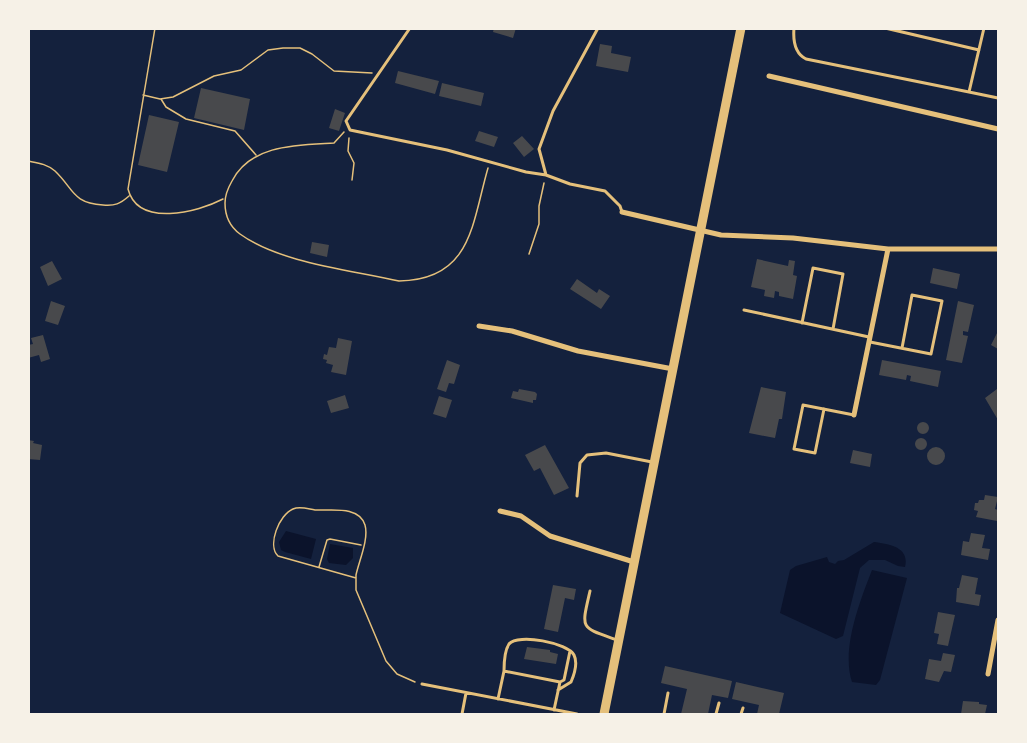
<svg xmlns="http://www.w3.org/2000/svg" width="1027" height="743" viewBox="0 0 1027 743" font-family="'Fira Sans Condensed',sans-serif">
<style>
.water{fill:#0b132b}
.building{fill:#48494c}
.lines{fill:none;stroke-linecap:round;stroke-linejoin:round}
.path{stroke:#e5c07b;stroke-width:1.5}
.service{stroke:#e5c07b;stroke-width:3}
.minor{stroke:#e5c07b;stroke-width:5}
.primary{stroke:#e5c07b;stroke-width:9}
</style>
<rect width="100%" height="100%" fill="#14213d"/>
<path class="water" d="M286,531L316,539L311,559L285,552L281,550L279,542Z
M874,542C889,544 910,547 905,567L898,566L885,560H869L860,568L843,636L836,639L780,613L790,570L796,566L827,557L829,562L835,564L838,561L844,560Z
M330,544L353,548V558L346,565L329,563L327,559Z
M872,570L907,578L880,680L876,685L852,682C841,649 860,601 872,570Z"/>
<path class="building" d="M494,28H516L513,38L493,32Z
M600,44L612,46L611,53L631,57L628,72L596,66Z
M398,71L439,81L435,94L395,83Z
M442,83L484,93L481,106L439,96Z
M201,88L250,99L244,130L194,118Z
M335,109L345,113L339,131L329,128Z
M149,115L179,122L167,172L138,165Z
M479,131L498,137L494,147L475,141Z
M522,136L534,149L524,157L513,143Z
M312,242L329,245L327,257L310,253Z
M757,259L788,266L789,260L795,261L793,275L797,276L793,299L779,296V292L775,291L774,298L764,296L765,290L751,287Z
M52,261L62,279L48,286L40,267Z
M933,268L960,274L957,289L930,283Z
M577,279L597,293L599,289L610,296L601,309L570,289Z
M51,301L65,306L58,325L45,321Z
M958,301L974,305L968,332L963,331V335L968,336L962,363L946,360Z
M998,331V349L991,345Z
M43,335L50,359L41,362L39,355L28,358V345L33,344L31,338Z
M338,338L352,341L346,375L331,372L333,365L326,363L327,360L323,359L324,354L327,355L329,347L336,348Z
M447,360L460,365L454,384L449,383L446,392L437,389Z
M882,360L941,371L938,387L910,381L911,376L907,375L906,380L879,375Z
M761,387L786,392L782,419H779L775,438L749,433Z
M519,389L535,392L537,394L536,400H533V403L511,398L513,391L518,392Z
M997,389L998,390V420L985,398Z
M345,395L349,408L331,413L327,401Z
M439,396L452,400L446,418L433,414Z
M917 428a6 6 0 1 1 12 0a6 6 0 1 1-12 0Z
M915 444a6 6 0 1 1 12 0a6 6 0 1 1-12 0Z
M28,440L34,441L33,443L42,445L40,460L28,459Z
M545,445L569,488L554,495L540,468L534,471L525,455Z
M927 456a9 9 0 1 1 18 0a9 9 0 1 1-18 0Z
M853,450L872,454L870,467L850,463Z
M985,495L998,497L995,509L998,510L997,521L976,517L978,511L974,510L975,503H978L979,500H984Z
M971,533L985,535L982,548L990,549L988,560L961,555L963,541L969,542Z
M962,575L978,578L975,594L981,595L979,606L956,602L957,588H959Z
M553,585L576,589L574,600L565,598L558,632L544,629Z
M938,612L955,615L948,646L937,644L939,634L934,633Z
M527,647L550,650V652L558,654L556,664L524,659Z
M943,653L955,655L951,672L944,671L939,682L925,679L929,659L941,661Z
M665,666L732,681L728,698L712,695L708,714H681L687,689L661,683Z
M736,682L784,693L779,714H757L759,705L732,699Z
M963,701L979,702V704L987,705L985,714H961Z"/>
<g class="lines">
<path class="path" d="M155,28L128,189C138,228 198,212 223,199
M143,95L160,99L173,97L214,76L241,70L268,50L283,48H300L312,54L334,71L372,73
M161,99L166,107L186,119L235,131L256,155
M344,132L334,143C298,145 251,144 232,181C228,188 225,195 225,203C225,216 229,226 240,234C280,263 351,270 399,281C472,280 472,223 488,168
M349,138L348,151L354,163L352,180
M28,161C38,163 47,164 55,171C74,189 72,203 103,205C115,206 120,204 129,196
M529,254L539,224V206L544,183
M319,567L327,540L330,539L361,545
M356,578L278,556C267,545 279,515 293,509C300,506 308,509 315,510C330,511 359,505 365,525C369,539 359,561 356,575V590L386,661L397,674L415,682"/>
<path class="service" d="M410,28L346,121L350,130L447,150L526,172L546,175L570,184L605,191L620,206L622,212
M794,28C793,40 794,53 806,59L969,92
M885,28L979,50
M984,28L969,92L998,98
M546,175L539,149L553,111L598,28
M744,310L869,337
M802,323L813,268L843,274L833,329
M870,342L931,354L942,301L912,295L902,348
M824,409L815,453L794,449L803,405L854,415
M577,496L580,463L587,455L606,453L652,462
M590,591C581,630 580,627 617,640
M504,671C504,664 505,650 509,644C518,633 568,643 574,655C578,663 574,675 571,682L558,690
M560,682L564,680L570,651
M422,684L577,714
M498,699L504,671L560,682L554,710
M462,714L466,693
M664,714L668,693
M716,714L719,703
M741,714L743,708"/>
<path class="minor" d="M769,76L998,129
M622,212L721,235L793,238L888,249H998
M479,326L512,331L578,351L673,369
M854,415L888,249
M500,511L521,516L550,536L634,562
M988,674L998,620"/>
<path class="primary" d="M604,714L741,28"/>
</g>
<rect width="1027" height="743" fill="none" stroke="#f6f1e7" stroke-width="60"/>
</svg>
